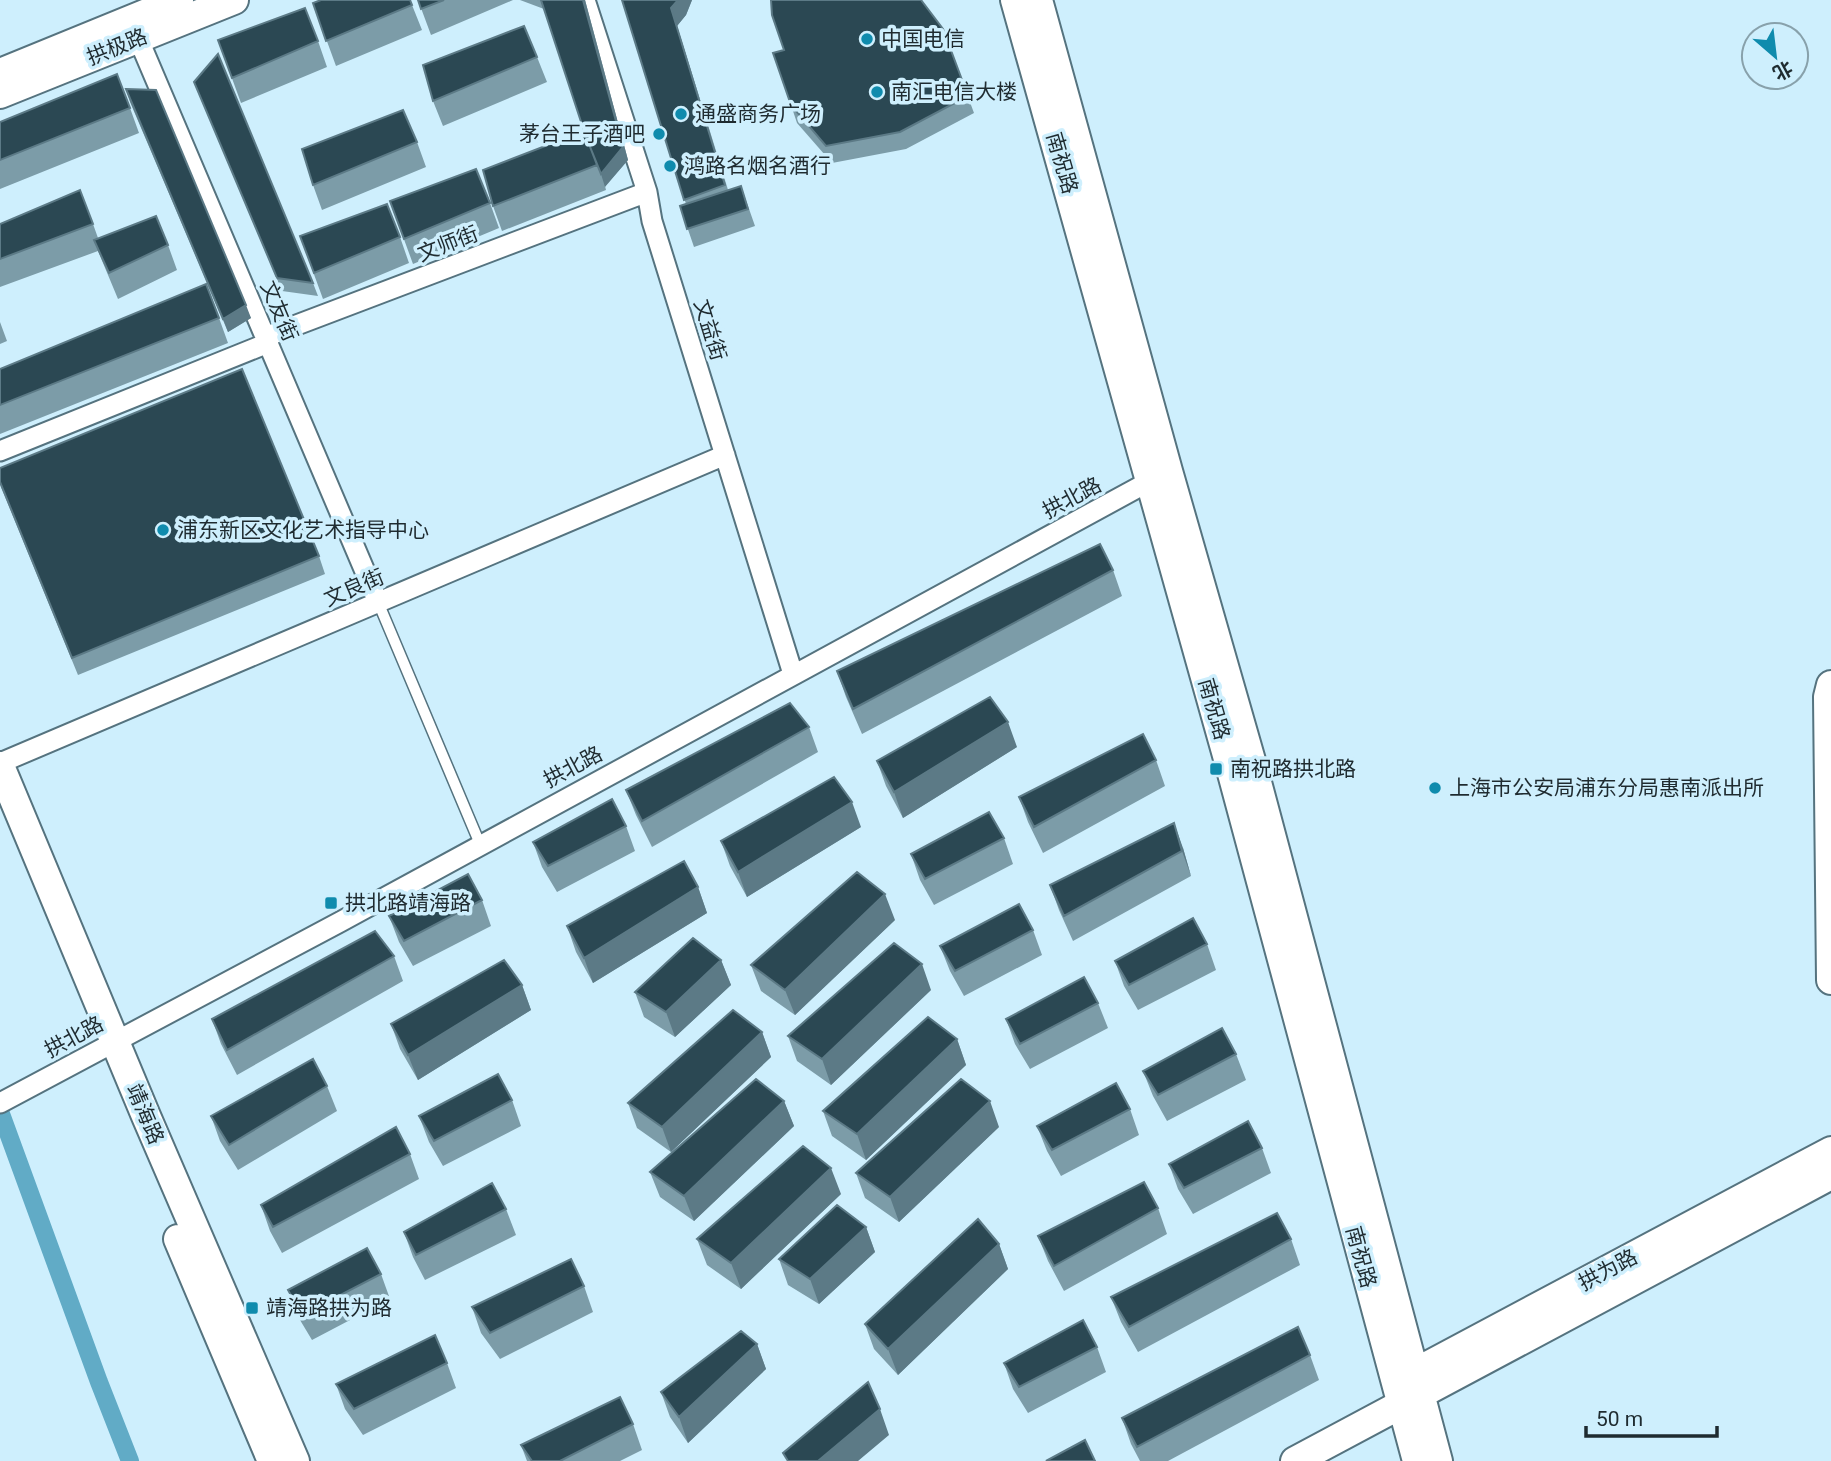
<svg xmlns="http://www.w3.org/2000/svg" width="1831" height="1461" viewBox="0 0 1831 1461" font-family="Roboto,'Noto Sans SC',sans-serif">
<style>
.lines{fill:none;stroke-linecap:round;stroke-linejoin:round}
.canal{stroke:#61abc6;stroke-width:18}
.lane-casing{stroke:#55737f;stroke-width:13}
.street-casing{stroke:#55737f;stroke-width:23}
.secondary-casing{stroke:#55737f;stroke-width:32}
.lane{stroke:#fff;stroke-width:10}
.street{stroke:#fff;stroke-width:19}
.secondary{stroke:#fff;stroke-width:28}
.wall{fill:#7c9ca8}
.shaded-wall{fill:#5c7a86}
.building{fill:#2b4853;stroke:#5c7a86;stroke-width:2}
.poi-dot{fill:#0f8bad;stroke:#ceeffd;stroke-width:2.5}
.labels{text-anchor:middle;stroke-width:7;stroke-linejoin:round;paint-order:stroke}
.poi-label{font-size:21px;fill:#1f2b30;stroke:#ceeffd;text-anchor:start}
.street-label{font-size:21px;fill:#1f2b30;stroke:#ceeffd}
</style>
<rect width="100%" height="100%" fill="#ceeffd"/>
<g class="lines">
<path class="canal" d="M0,1111L99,1382L130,1461"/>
<g class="lane-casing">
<path id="lane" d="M378,602L480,844"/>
</g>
<g class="street-casing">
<path id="street" d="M585,0L647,192L652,221L793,674
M138,38L378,602
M265,337L647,192
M0,451L268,343
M0,763L725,455
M0,1103L340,922L1161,475"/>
</g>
<g class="secondary-casing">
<path id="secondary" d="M1015,0L1230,766L1417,1461
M1038,0L1168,471L1254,771L1438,1461
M0,73L179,0
M0,94L234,0
M1831,685L1828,697L1831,980
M0,766L146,1116L295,1461
M178,1239L272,1461
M1407,1390L1414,1373L1831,1151
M1295,1461L1831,1175"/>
</g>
<use href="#lane" class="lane"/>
<use href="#street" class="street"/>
<use href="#secondary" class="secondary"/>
</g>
<path class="wall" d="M418,0H513L431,35Z
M520,0H585L628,160L605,186L606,190L502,231L493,206L584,131L544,9Z
M622,0H692L686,15L677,26L728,190L741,186L755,226L694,247L680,206L686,204Z
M313,3L412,5L422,30L336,66Z
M943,29L974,113L906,149L832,163L797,123L791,105Z
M218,40L318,41L327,67L241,103Z
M537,57L547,82L443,126L433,101Z
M194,82L313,283L318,296L282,291Z
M126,89L251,318L228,332L130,102Z
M130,108L139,133L0,189V122Z
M417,142L426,167L322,210L313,185Z
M390,201L490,203L499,228L413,264Z
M0,224H93L98,238L168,245L177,270L118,299L98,251L0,287Z
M300,236L400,237L409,263L323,299Z
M219,318L228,343L0,434V369Z
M0,322L7,341L0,344Z
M0,468L319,556L325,574L78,675L1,487L0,483Z
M1113,570L1122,596L862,734L846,697L837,671Z
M809,727L818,752L652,847L636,815L626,790Z
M1017,747L903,818L886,786L877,761Z
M1156,760L1165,786L1043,853L1028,822L1019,797Z
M626,826L635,851L557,892L542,867L533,842Z
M861,827L747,897L730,866L721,841Z
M1004,838L1013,864L934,905L920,880L911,854Z
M1183,848L1191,876L1073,941L1059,910L1050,885Z
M698,887L707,913L593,983L576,952L567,926Z
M482,900L491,926L413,966L399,942L389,916Z
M895,920L795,1015L761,991L751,965Z
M1033,930L1042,955L964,996L950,971L940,946Z
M1207,944L1216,970L1138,1010L1124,986L1115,961Z
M394,956L403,981L237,1075L221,1044L212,1019Z
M721,960L731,985L675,1037L644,1017L635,992Z
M522,985L531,1010L418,1080L400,1049L391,1024Z
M931,990L831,1085L797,1061L788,1036Z
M1098,1003L1108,1028L1030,1069L1015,1044L1006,1019Z
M762,1032L771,1057L671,1152L637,1128L628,1103Z
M957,1039L966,1065L866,1160L832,1136L823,1111Z
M1236,1054L1246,1080L1167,1121L1153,1096L1143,1071Z
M327,1086L337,1111L238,1170L220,1141L211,1116Z
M512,1100L521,1126L443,1166L429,1142L419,1116Z
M784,1101L794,1126L694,1221L660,1197L650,1172Z
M1130,1109L1139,1135L1061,1176L1047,1151L1037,1126Z
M999,1127L899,1222L865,1198L856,1173Z
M1262,1148L1271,1173L1193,1214L1178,1189L1169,1164Z
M410,1154L419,1179L282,1253L270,1231L261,1205Z
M841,1194L741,1289L707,1265L697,1239Z
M1158,1208L1167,1234L1064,1291L1048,1261L1038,1236Z
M506,1209L516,1235L425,1280L413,1257L404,1232Z
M866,1227L875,1252L819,1304L788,1285L779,1259Z
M1291,1239L1300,1265L1138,1352L1121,1322L1111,1297Z
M999,1244L1008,1269L898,1375L874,1349L865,1324Z
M381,1274L390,1299L312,1340L297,1315L288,1290Z
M584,1286L593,1312L500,1359L481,1333L472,1307Z
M757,1344L766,1369L688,1443L670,1417L661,1392Z
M1097,1347L1106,1372L1028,1413L1013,1389L1004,1363Z
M1310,1355L1319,1380L1168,1461H1140L1131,1444L1122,1418Z
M447,1363L456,1388L363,1435L345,1409L336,1384Z
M633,1424L642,1450L620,1461H527L521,1445Z"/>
<path class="shaded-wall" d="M583,0H585L628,160L605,187L601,174Z
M678,0H692L686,15L677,26L732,202L671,8Z
M246,305L251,318L228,332L223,319Z
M1008,722L1017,747L903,818L894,792Z
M852,802L861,827L747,897L738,872Z
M1174,823L1183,848L1191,876L1182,851Z
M698,887L707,913L593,983L584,958Z
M885,894L895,920L795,1015L785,990Z
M721,960L731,985L675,1037L666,1012Z
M922,964L931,990L831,1085L822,1059Z
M522,985L531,1010L418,1080L408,1055Z
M762,1032L771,1057L671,1152L662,1127Z
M957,1039L966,1065L866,1160L857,1134Z
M784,1101L794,1126L694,1221L684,1196Z
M990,1101L999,1127L899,1222L890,1197Z
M831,1168L841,1194L741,1289L731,1263Z
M866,1227L875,1252L819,1304L810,1279Z
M999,1244L1008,1269L898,1375L888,1349Z
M757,1344L766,1369L688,1443L679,1417Z
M880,1409L889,1435L858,1461H818Z"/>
<path class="building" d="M321,0H410L412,5L326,41L313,3Z
M418,0H444L421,9Z
M541,0H583L623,147L601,174L586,137Z
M622,0H678L671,8L725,185L684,200Z
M771,0H921L943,29L968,96L900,132L826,146L791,105L773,53L784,50L772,15Z
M305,8L318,41L232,78L218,40Z
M524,26L537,57L433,101L423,65Z
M218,54L313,283L277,278L194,82Z
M117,74L130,108L0,160V122Z
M126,89L156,90L246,305L223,319Z
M403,110L417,142L313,185L302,149Z
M584,131L597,165L493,206L483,170Z
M476,169L490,203L404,239L390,201Z
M741,186L748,209L687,229L680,206Z
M80,190L93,224L0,259V224Z
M387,204L400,237L314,273L300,236Z
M156,216L168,245L109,273L94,240Z
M206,284L219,318L0,405V369Z
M242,369L319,556L72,658L0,482V468Z
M1100,544L1113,570L853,709L837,671Z
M990,697L1008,722L894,792L877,761Z
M790,703L809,727L642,821L626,790Z
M1143,734L1156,760L1034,827L1019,797Z
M834,777L852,802L738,872L721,841Z
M612,799L626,826L548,866L533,842Z
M989,812L1004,838L925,879L911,854Z
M1174,823L1182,851L1064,916L1050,885Z
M684,861L698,887L584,958L567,926Z
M857,872L885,894L785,990L751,965Z
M468,874L482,900L404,941L389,916Z
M1019,904L1033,930L955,971L940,946Z
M1193,918L1207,944L1129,985L1115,961Z
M375,931L394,956L227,1050L212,1019Z
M693,938L721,960L666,1012L635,992Z
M894,943L922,964L822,1059L788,1036Z
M504,960L522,985L408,1055L391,1024Z
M1084,977L1098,1003L1020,1044L1006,1019Z
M733,1010L762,1032L662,1127L628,1103Z
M928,1017L957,1039L857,1134L823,1111Z
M1222,1028L1236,1054L1158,1095L1143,1071Z
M313,1059L327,1086L229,1145L211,1116Z
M498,1074L512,1100L434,1141L419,1116Z
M756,1079L784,1101L684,1196L650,1172Z
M961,1079L990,1101L890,1197L856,1173Z
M1116,1083L1130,1109L1052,1150L1037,1126Z
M1248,1121L1262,1148L1184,1188L1169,1164Z
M396,1127L410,1154L273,1227L261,1205Z
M803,1146L831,1168L731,1263L697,1239Z
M1144,1182L1158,1208L1054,1266L1038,1236Z
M492,1183L506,1209L416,1255L404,1232Z
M837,1205L866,1227L810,1279L779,1259Z
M1277,1213L1291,1239L1129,1327L1111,1297Z
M978,1219L999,1244L888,1349L865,1324Z
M367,1248L381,1274L302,1315L288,1290Z
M571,1259L584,1286L490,1333L472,1307Z
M1083,1320L1097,1347L1019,1387L1004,1363Z
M1298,1327L1310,1355L1137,1447L1122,1418Z
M741,1331L757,1344L679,1417L661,1392Z
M435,1335L447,1363L354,1409L336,1384Z
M868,1382L880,1409L818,1461H788L783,1453Z
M620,1397L633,1424L560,1461H532L521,1445Z
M1085,1440L1095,1461H1046Z"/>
<g class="poi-dot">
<circle cx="867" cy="39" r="7"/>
<circle cx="877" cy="92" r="7"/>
<circle cx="681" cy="114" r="7"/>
<circle cx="659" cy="134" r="7"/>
<circle cx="670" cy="166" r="7"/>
<circle cx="163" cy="530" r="7"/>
<rect x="1209" y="762" width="14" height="14" rx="3.5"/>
<circle cx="1435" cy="788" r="7"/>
<rect x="324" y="896" width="14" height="14" rx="3.5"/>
<rect x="245" y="1301" width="14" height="14" rx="3.5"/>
</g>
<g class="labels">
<g class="poi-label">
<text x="881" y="46">中国电信</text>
<text x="891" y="99">南汇电信大楼</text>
<text x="695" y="121">通盛商务广场</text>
<text x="645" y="141" text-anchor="end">茅台王子酒吧</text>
<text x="684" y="173">鸿路名烟名酒行</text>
<text x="177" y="537">浦东新区文化艺术指导中心</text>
<text x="1230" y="776">南祝路拱北路</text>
<text x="1449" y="795">上海市公安局浦东分局惠南派出所</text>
<text x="345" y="910">拱北路靖海路</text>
<text x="266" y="1315">靖海路拱为路</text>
</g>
<g class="street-label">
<text transform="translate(117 47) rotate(-22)" y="7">拱极路</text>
<text transform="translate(1062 163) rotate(74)" y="7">南祝路</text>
<text transform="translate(448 244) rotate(-21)" y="7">文师街</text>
<text transform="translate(279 311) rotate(67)" y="7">文友街</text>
<text transform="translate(710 330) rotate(73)" y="7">文益街</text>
<text transform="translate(1072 498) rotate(-28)" y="7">拱北路</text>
<text transform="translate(354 588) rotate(-23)" y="7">文良街</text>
<text transform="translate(1214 709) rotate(74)" y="7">南祝路</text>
<text transform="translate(573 767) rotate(-28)" y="7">拱北路</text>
<text transform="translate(74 1037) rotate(-28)" y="7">拱北路</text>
<text transform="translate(145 1114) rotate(67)" y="7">靖海路</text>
<text transform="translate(1361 1257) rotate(75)" y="7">南祝路</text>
<text transform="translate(1608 1270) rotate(-28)" y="7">拱为路</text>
</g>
</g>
<g transform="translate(1775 56) rotate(152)"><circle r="33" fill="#ceeffd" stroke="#88a1ab" stroke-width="2"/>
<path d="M0-5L12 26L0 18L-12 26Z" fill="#0f8bad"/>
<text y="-10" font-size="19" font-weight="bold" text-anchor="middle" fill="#1f2b30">北</text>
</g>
<path d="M1586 1426v10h131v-10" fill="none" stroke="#1f2b30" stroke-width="3.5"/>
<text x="1596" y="1426" font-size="21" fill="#1f2b30" stroke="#ceeffd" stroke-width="5" paint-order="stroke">50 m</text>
</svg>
